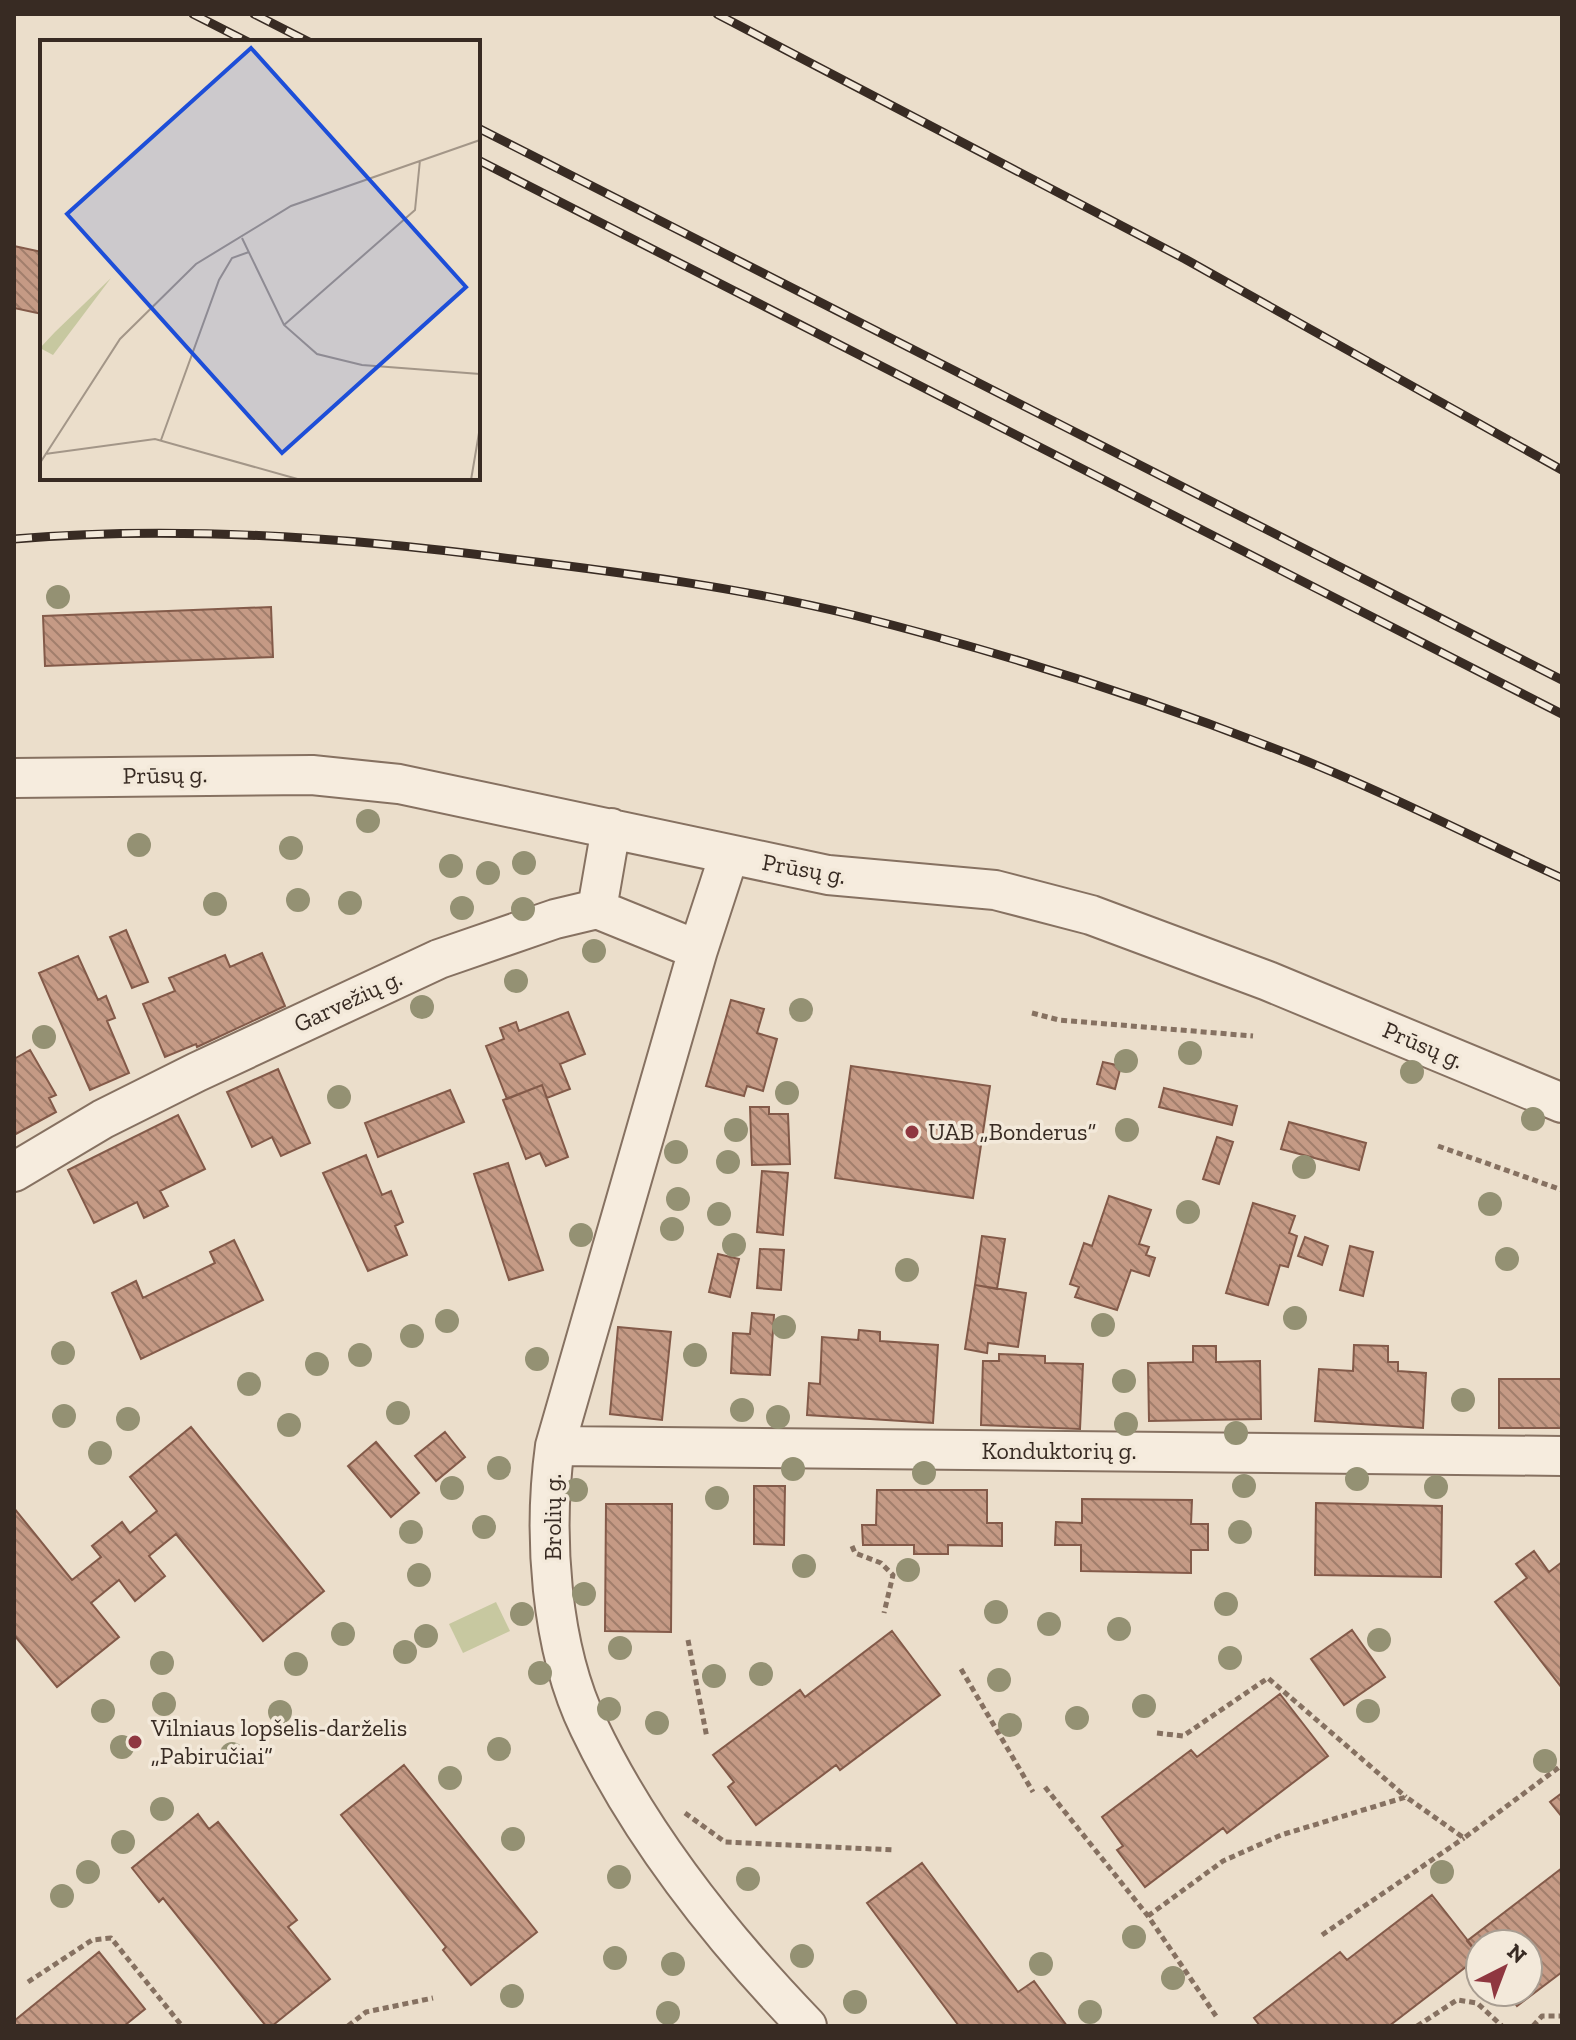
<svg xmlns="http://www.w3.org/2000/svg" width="1576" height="2040" viewBox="0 0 1576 2040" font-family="'Zilla Slab',serif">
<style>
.garden{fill:#c7c8a0}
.building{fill:url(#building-back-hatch);stroke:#835a49;stroke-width:2}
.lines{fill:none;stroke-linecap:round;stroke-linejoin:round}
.minor-casing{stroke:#867161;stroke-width:42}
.path{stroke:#867161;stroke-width:5;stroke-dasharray:6 4;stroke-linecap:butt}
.minor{stroke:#f6ecde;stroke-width:38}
.rail-casing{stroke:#382b23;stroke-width:9}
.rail{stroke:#f3e9da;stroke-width:6;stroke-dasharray:18;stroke-linecap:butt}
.tree{fill:#949173}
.poi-dot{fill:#8f3740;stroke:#f3e9da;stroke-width:3}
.labels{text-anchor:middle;stroke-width:7;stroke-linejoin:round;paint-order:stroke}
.street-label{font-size:24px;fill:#382b23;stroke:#f3e9da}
.poi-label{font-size:24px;fill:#382b23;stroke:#f3e9da;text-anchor:start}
.inset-road{fill:none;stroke:#a39688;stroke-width:2}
.view{fill:#1d4ed8;fill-opacity:0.15;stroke:#1d4ed8;stroke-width:4}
.inset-edge{fill:none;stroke:#382b23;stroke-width:4}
</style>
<defs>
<pattern id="building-back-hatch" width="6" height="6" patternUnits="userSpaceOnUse" patternTransform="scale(2)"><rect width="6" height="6" fill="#c59a85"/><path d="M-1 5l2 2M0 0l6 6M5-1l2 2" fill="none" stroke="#a17e6c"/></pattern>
</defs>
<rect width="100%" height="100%" fill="#ebdecb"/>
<path class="garden" d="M496,1602L510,1631L463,1653L449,1624Z"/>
<path class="building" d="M14,246L42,252V314L14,308Z
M271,607L273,657L45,666L43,616Z
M126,930L148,982L132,988L110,937Z
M262,953L285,1006L197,1047L196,1044L165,1057L143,1004L175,991L169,978L225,955L230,967Z
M78,956L98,1000L106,996L115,1018L107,1021L129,1073L90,1090L39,973Z
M731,1000L764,1009L757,1033L777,1039L763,1091L747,1086L744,1096L706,1086Z
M568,1012L585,1054L560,1064L570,1089L547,1098L542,1085L507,1099L486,1046L504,1039L500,1028L516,1022L519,1031Z
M30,1050L56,1095L49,1098L56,1112L14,1135V1059Z
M1103,1062L1121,1066L1115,1089L1097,1084Z
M851,1066L990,1086L973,1198L835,1178Z
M278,1069L310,1143L281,1156L272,1137L252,1147L227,1092Z
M542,1085L568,1157L546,1166L540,1153L526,1159L503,1100Z
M1164,1088L1237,1106L1232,1125L1159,1107Z
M450,1090L464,1122L378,1157L365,1123Z
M750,1107H769V1114H788L790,1164L752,1165Z
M178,1115L205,1169L160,1191L168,1206L144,1218L137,1202L94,1223L68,1170Z
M1289,1122L1366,1143L1359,1170L1281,1149Z
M1217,1137L1233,1142L1219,1184L1203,1179Z
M366,1155L382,1195L391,1191L403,1222L395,1226L407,1255L368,1271L323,1173Z
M508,1163L543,1270L509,1280L474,1174Z
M762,1171L788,1173L783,1235L757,1232Z
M1109,1196L1151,1210L1139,1244L1149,1247L1146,1255L1155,1258L1149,1276L1131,1270L1117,1310L1075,1297L1079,1287L1070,1284L1084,1243L1092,1246Z
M1253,1203L1295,1216L1289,1233L1297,1236L1288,1267L1280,1265L1268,1305L1226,1293Z
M982,1236L1005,1239L997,1289L975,1285Z
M1305,1237L1328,1246L1322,1265L1298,1256Z
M234,1240L263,1300L141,1359L112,1293L136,1281L143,1298L215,1263L210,1252Z
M1350,1246L1373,1252L1363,1296L1340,1290Z
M760,1249L784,1250L781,1290L757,1288Z
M718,1254L739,1259L730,1297L709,1292Z
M975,1285L1026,1293L1018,1347L988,1343L987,1353L965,1349Z
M752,1313L774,1315L770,1375L731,1373L733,1333L750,1334Z
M618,1327L671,1332L662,1420L610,1414Z
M859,1330L880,1332V1341L938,1345L933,1423L807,1415L809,1383L820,1384L822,1337L858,1340Z
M1354,1345L1388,1346V1362H1398V1371L1426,1373L1423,1428L1315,1421L1319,1369L1353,1371Z
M1193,1346H1216V1362L1260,1361L1261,1419L1149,1421L1148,1363L1193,1362Z
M999,1354L1045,1356V1363L1083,1364L1080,1429L981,1425L983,1361H999Z
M1499,1379H1562V1428H1499Z
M191,1427L324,1591L263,1641L176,1534L149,1556L165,1576L135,1601L119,1580L91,1603L119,1637L57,1687L14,1635V1508L72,1580L101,1557L92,1546L122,1522L130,1533L157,1511L130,1477Z
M445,1432L465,1457L436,1481L415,1456Z
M376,1442L419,1493L391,1517L348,1466Z
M754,1486H785L784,1545L754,1544Z
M877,1490H987V1523H1002V1546L948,1545V1554H914V1545H863L862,1525H876Z
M1082,1499L1192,1500L1191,1524H1208V1550H1191V1573L1081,1571V1545H1055L1056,1522L1082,1523Z
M1316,1503L1442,1506L1441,1577L1315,1575Z
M606,1504H672L671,1632L605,1631Z
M1534,1551L1549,1572L1562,1562V1688L1495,1602L1527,1578L1516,1564Z
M1352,1630L1385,1677L1344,1705L1311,1659Z
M892,1631L940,1695L840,1770L836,1765L756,1825L728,1787L734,1782L713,1755L800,1690L805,1697Z
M1280,1694L1328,1756L1227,1833L1223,1828L1145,1887L1117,1850L1123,1846L1102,1817L1191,1750L1197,1757Z
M404,1765L537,1932L471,1985L443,1950L446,1947L341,1815Z
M1562,1793V1817L1550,1802Z
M198,1814L209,1829L218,1822L297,1920L288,1927L330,1979L272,2026H266L163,1898L159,1902L132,1868Z
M922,1863L1018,1992L1034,1981L1067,2026H959L867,1903Z
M1562,1868V1972L1517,2006L1507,1992H1528V1944H1480V1957L1467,1941Z
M1432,1895L1480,1956L1389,2026H1260L1254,2018L1340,1952L1347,1960Z
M99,1952L145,2009L124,2026H14V2021Z"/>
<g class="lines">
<g class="minor-casing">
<path id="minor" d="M14,778L312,775L399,784L828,875L995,890L1091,915L1268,981L1562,1103
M729,855L698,950L555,1446C543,1533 550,1647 589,1727C642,1838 722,1938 807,2026
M597,909L611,828
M14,1172L103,1119L197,1072L439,959L555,919L597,909L698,950
M555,1446L1562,1456"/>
</g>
<path class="path" d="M1032,1013L1059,1020L1253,1036
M1438,1146L1562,1190
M852,1546L855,1553L881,1563L893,1575L884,1613
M688,1640L707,1738
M961,1669L1033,1792
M1157,1733L1183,1736L1268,1678L1406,1797
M1045,1787L1148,1916L1216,2016
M685,1813L725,1842L895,1850
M1148,1916L1223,1861L1281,1835L1406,1797L1464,1838L1562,1765
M1322,1935L1464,1838
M28,1982L92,1940L111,1938L182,2026
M348,2026L366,2012L433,1998
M1417,2026L1457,2000L1477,2003L1502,2026
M1533,2026L1542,2016H1562"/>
<use href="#minor" class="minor"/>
<g class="rail-casing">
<path id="rail" d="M193,14L248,42
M254,14L309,42
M717,14L1185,259L1562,470
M478,128L1562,680
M478,160L1562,714
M14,539C179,525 348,537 512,559C626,573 742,588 853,615C1001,652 1149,699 1291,755C1383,791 1472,837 1562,878"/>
</g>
<use href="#rail" class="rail"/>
</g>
<g class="tree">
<circle cx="58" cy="597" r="12"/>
<circle cx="368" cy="821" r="12"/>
<circle cx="139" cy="845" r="12"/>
<circle cx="291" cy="848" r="12"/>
<circle cx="524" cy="863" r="12"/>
<circle cx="451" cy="866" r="12"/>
<circle cx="488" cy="873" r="12"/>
<circle cx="298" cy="900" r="12"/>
<circle cx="350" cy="903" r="12"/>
<circle cx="215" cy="904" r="12"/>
<circle cx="462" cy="908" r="12"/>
<circle cx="523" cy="909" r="12"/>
<circle cx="594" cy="951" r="12"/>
<circle cx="516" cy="981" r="12"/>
<circle cx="422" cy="1007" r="12"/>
<circle cx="801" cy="1010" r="12"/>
<circle cx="44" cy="1037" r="12"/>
<circle cx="1190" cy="1053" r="12"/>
<circle cx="1126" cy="1061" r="12"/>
<circle cx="1412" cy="1072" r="12"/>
<circle cx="787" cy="1093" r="12"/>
<circle cx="339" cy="1097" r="12"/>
<circle cx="1533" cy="1119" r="12"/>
<circle cx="736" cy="1130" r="12"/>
<circle cx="1127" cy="1130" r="12"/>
<circle cx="676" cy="1152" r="12"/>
<circle cx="728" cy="1162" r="12"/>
<circle cx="1304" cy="1167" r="12"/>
<circle cx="678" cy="1199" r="12"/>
<circle cx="1490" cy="1204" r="12"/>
<circle cx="1188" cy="1212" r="12"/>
<circle cx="719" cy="1214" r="12"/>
<circle cx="672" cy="1229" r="12"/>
<circle cx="581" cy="1235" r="12"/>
<circle cx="734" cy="1245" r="12"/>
<circle cx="1507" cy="1259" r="12"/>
<circle cx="907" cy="1270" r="12"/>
<circle cx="1295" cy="1318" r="12"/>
<circle cx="447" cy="1321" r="12"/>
<circle cx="1103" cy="1325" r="12"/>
<circle cx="784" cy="1327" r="12"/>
<circle cx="412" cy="1336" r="12"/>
<circle cx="63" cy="1353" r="12"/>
<circle cx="360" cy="1355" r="12"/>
<circle cx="695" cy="1355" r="12"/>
<circle cx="537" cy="1359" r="12"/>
<circle cx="317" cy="1364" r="12"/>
<circle cx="1124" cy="1381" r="12"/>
<circle cx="249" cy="1384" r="12"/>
<circle cx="1463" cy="1400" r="12"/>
<circle cx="742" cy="1410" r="12"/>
<circle cx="398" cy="1413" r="12"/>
<circle cx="64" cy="1416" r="12"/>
<circle cx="778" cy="1417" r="12"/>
<circle cx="128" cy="1419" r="12"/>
<circle cx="1126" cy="1424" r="12"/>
<circle cx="289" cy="1425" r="12"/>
<circle cx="1236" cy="1433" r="12"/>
<circle cx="100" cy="1453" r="12"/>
<circle cx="499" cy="1468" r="12"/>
<circle cx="793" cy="1469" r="12"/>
<circle cx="924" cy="1473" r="12"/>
<circle cx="1357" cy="1479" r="12"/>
<circle cx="1244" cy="1486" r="12"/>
<circle cx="1436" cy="1487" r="12"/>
<circle cx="452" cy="1488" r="12"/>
<circle cx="576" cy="1490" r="12"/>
<circle cx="717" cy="1498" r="12"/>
<circle cx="484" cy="1527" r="12"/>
<circle cx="411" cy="1532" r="12"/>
<circle cx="1240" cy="1532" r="12"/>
<circle cx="804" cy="1566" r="12"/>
<circle cx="908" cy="1570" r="12"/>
<circle cx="419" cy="1575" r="12"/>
<circle cx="584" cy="1594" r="12"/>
<circle cx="1226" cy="1604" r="12"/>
<circle cx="996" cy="1612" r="12"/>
<circle cx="522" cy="1614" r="12"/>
<circle cx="1049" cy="1624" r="12"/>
<circle cx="1119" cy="1629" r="12"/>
<circle cx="343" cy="1634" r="12"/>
<circle cx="426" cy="1636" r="12"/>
<circle cx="1379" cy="1640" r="12"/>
<circle cx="620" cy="1648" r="12"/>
<circle cx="405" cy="1652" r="12"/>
<circle cx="1230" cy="1658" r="12"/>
<circle cx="162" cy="1663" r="12"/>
<circle cx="296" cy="1664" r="12"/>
<circle cx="540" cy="1673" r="12"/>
<circle cx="761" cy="1674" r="12"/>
<circle cx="714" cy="1676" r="12"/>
<circle cx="999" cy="1680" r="12"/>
<circle cx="164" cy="1704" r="12"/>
<circle cx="1144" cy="1706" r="12"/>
<circle cx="609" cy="1709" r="12"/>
<circle cx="103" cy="1711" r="12"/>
<circle cx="1368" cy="1711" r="12"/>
<circle cx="280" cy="1712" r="12"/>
<circle cx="1077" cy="1718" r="12"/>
<circle cx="657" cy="1723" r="12"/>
<circle cx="1010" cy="1725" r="12"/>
<circle cx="122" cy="1747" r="12"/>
<circle cx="499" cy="1749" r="12"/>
<circle cx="232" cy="1754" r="12"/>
<circle cx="1545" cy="1761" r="12"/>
<circle cx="450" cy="1778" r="12"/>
<circle cx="162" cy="1809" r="12"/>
<circle cx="513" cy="1839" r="12"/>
<circle cx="123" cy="1842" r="12"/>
<circle cx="88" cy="1872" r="12"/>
<circle cx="1442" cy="1872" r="12"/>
<circle cx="619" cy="1877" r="12"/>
<circle cx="748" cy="1879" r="12"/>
<circle cx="62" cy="1896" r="12"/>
<circle cx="1134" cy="1937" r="12"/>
<circle cx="802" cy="1956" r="12"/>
<circle cx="615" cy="1958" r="12"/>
<circle cx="673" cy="1964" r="12"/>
<circle cx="1041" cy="1964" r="12"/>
<circle cx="1173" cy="1978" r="12"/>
<circle cx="512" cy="1996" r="12"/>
<circle cx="855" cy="2002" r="12"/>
<circle cx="1090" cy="2012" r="12"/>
<circle cx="668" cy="2013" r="12"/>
</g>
<g class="poi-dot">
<circle cx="912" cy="1132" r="8"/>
<circle cx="135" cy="1742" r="8"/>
</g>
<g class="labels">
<g class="street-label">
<text transform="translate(165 775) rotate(-1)" y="8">Prūsų g.</text>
<text transform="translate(804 869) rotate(10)" y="8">Prūsų g.</text>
<text transform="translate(348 1001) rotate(-25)" y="8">Garvežių g.</text>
<text transform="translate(1423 1045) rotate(23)" y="8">Prūsų g.</text>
<text x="1059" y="1459">Konduktorių g.</text>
<text transform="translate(553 1517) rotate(-90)" y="8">Brolių g.</text>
</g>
<g class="poi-label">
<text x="928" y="1140">UAB „Bonderus“</text>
<text x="151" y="1736">Vilniaus lopšelis-darželis<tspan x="151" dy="28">„Pabiručiai“</tspan></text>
</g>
</g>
<g transform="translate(40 40)">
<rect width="440" height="440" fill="#ebdecb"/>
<path d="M71,238L13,315L0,308L15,292Z" fill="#c7c8a0"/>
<path class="inset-road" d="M202,198L244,285L277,314L322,325L440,334M244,285L375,170L380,120M121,400L179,240L192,218L209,212M5,414L115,399L261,440M0,423L80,299L156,224L251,166L440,100M431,440L440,387"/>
<path class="view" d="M211,8L426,247L242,413L27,174Z"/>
<rect width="440" height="440" class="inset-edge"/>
</g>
<rect width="1576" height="2040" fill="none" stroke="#382b23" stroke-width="32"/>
<g transform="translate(1504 1968) rotate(42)"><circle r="38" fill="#f3e9da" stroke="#a89d91" stroke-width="2"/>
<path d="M0-6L14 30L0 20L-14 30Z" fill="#8f3740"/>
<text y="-12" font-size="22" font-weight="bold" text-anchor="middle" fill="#382b23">N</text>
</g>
</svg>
